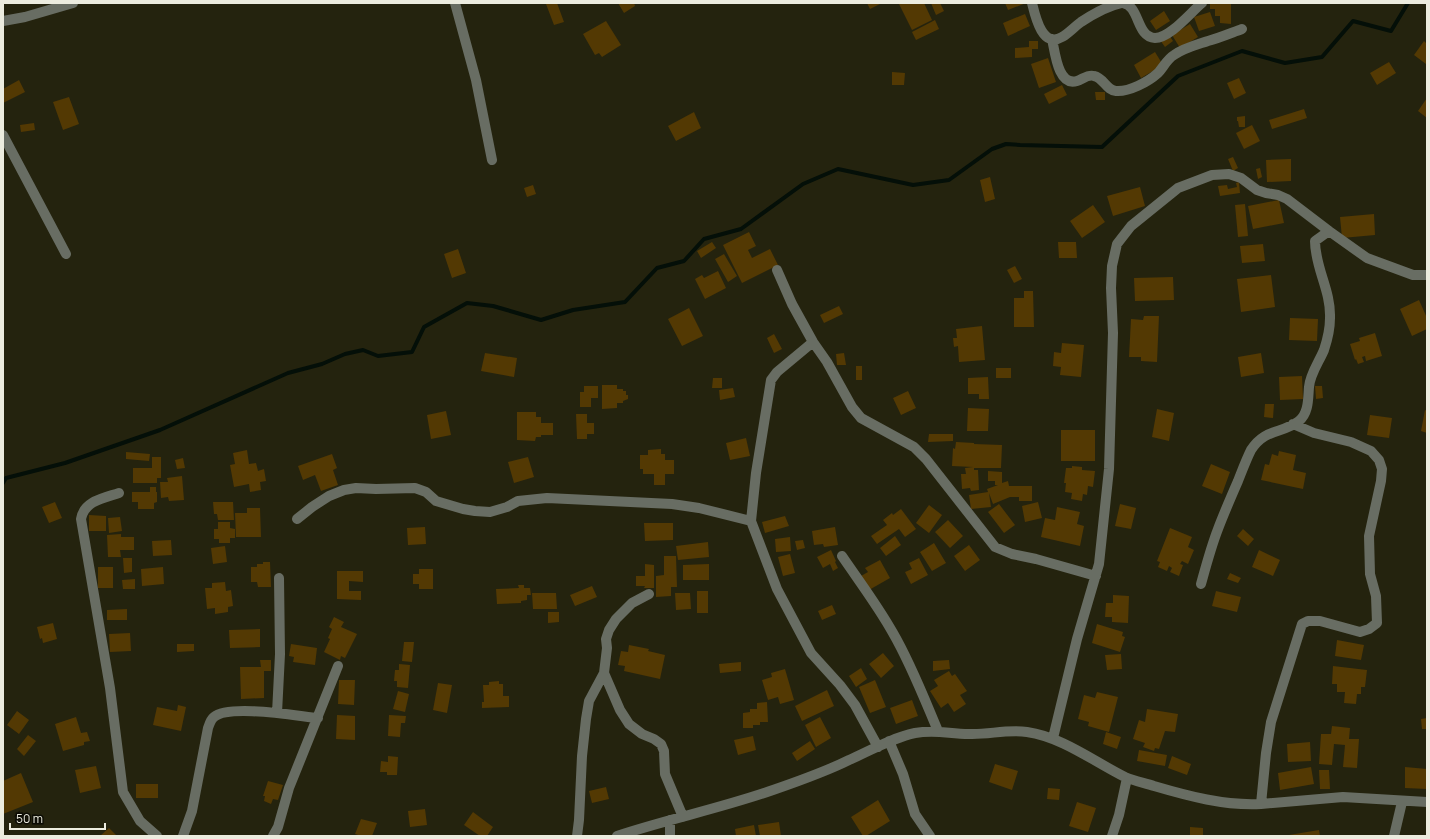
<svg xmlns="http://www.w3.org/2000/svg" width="1430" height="839" viewBox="0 0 1430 839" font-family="Manrope,sans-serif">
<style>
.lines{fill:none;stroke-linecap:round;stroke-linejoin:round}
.stream{stroke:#040f08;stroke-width:4}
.building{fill:#533903}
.minor{stroke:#686d63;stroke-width:10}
</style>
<rect width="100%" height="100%" fill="#24230e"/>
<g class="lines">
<path class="stream" d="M3,483L6,478L65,463L160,430L288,373L322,364L345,354L363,350L378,356L412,352L424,327L467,303L493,306L541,320L573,310L625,302L657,268L684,261L704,239L741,229L803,184L838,169L913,185L949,180L992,149L1006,144L1020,145L1102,147L1178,76L1242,51L1285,63L1322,57L1353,21L1391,31L1408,3"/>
</g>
<path class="building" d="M549,3H557L564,22L554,25L546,4Z
M618,3H634L635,6L624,13Z
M867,3H882L870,9Z
M902,3H924L932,20L912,30L899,4Z
M931,3H940L944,11L936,15Z
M1005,3H1026L1008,10Z
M1210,3H1231V24L1220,23V16H1215V9H1210Z
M1164,11L1170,21L1156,30L1150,21Z
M1210,12L1215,26L1199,31L1194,17Z
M1025,14L1030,26L1008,36L1003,23Z
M935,20L939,29L916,40L912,32Z
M606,21L621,45L602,57L599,53L595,55L583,34Z
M1190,24L1198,37L1180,48L1172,35Z
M1169,35L1173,41L1165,47L1160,40Z
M1029,41H1038V49H1032V57L1015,58V48L1029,47Z
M1424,41L1427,44V63L1426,64L1414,55Z
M1155,52L1163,65L1141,78L1134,65Z
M1048,58L1056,82L1039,88L1031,64Z
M1389,62L1396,73L1377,85L1370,73Z
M892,72L905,73L904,85H892Z
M1239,78L1246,93L1234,99L1227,83Z
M19,80L25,92L3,103V89Z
M1062,85L1067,95L1049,104L1044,94Z
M1095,92H1105V100H1096Z
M69,97L79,124L63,130L53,102Z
M1427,98V118L1418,111Z
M1304,109L1307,118L1272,129L1269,120Z
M694,112L701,128L676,141L668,126Z
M1245,116V127H1239L1238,121H1237V117Z
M34,123L35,130L21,132L20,125Z
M1252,125L1260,141L1244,149L1236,133Z
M1233,157L1238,168L1233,171L1228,159Z
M1291,159V181L1267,182L1266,160Z
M1260,168L1262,177L1258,179L1256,169Z
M990,177L995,199L985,202L980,180Z
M1239,182L1240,193L1220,196L1218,186L1227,185L1228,189L1237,187L1236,183Z
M533,185L536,194L527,197L524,188Z
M1140,187L1145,206L1113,216L1107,196Z
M1279,200L1284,223L1253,229L1248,206Z
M1245,204L1248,236L1238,237L1235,205Z
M1093,205L1105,222L1082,238L1070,221Z
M1374,214L1375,235L1342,238L1340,217Z
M749,232L756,246L748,250L752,258L770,249L778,265L742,283L723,245Z
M712,242L716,248L701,258L697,251Z
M1058,242H1076L1077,258H1059Z
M1263,244L1265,261L1242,263L1240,246Z
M458,249L466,273L452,278L444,254Z
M724,254L737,276L728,282L715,259Z
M1015,266L1022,279L1014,283L1007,270Z
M718,271L726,288L705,299L695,279L702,275L704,278Z
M1271,275L1275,307L1241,312L1237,279Z
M1173,277L1174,300L1135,301L1134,278Z
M1024,291H1033L1034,327H1014V298H1024Z
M1419,300L1427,318V329L1412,336L1400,309Z
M839,306L843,314L824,323L820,315Z
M689,308L703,336L682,346L668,319Z
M1144,316H1159L1157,362L1141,361V357H1129L1131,319L1143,320Z
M1290,318L1318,319L1317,341L1289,340Z
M982,326L985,360L959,362L958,346L954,347L953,338H957L956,329Z
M1375,333L1382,356L1366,361L1365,356L1362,357L1364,362L1358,364L1356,359L1355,360L1350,344L1360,341L1359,338Z
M774,334L782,349L774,353L767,338Z
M1062,343L1084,345L1081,377L1060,375L1061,367L1053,366L1054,352L1061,353Z
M485,353L517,358L514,377L481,371Z
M844,353L846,365H837L836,354Z
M1261,353L1264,373L1241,377L1238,357Z
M856,366H862V380H856Z
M996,368H1011V378H996Z
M1302,376L1303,399L1280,400L1279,377Z
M988,377L989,399H979V394H968V378Z
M713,378H722V388H712Z
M602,385H617V389H623V391H626V395H628V399L623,401V403H617V408L602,409Z
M584,386H598V398H591V407H580V392H584Z
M1315,386H1322L1323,398L1316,399Z
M733,388L735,397L720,400L719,390Z
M908,391L916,408L901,415L893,398Z
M1265,404H1274L1273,418L1264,417Z
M968,408L989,409L988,431H967Z
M1157,409L1174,413L1169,441L1152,437Z
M1425,410L1427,411V433L1421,431Z
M446,411L451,435L431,439L427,415Z
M517,412H536V417H541V423H553V435H541V437H536L535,441L517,440Z
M576,414H587V423H594V434H587V439H577Z
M1370,415L1392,418L1389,438L1367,435Z
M1061,430H1095V461H1061Z
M929,434H953V441L928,442Z
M746,438L750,456L730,460L726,443Z
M956,442L974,443V444L1002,445L1001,468H974V470H978L979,490L971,491L970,488L962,489L961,474H966L965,468L973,467L952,466L953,448L955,449Z
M661,449V454H665V460H674V474H665V485H654V474H643V469H640V455H648V450Z
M247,450L249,464L256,463L258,471L264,469L266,481L260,482L261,490L250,492L249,484L234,487L230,465L235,464L233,453Z
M1279,451L1296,455L1293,470L1306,473L1303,489L1261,480L1265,464L1269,465L1272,454L1278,456Z
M126,452L150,454L149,461L126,459Z
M332,454L337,468L333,470L338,485L321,491L315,475L303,480L298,466Z
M152,457H161V478H157V483H133V468H152Z
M528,457L534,477L514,483L508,462Z
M183,458L185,468L177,469L175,460Z
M1211,464L1230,472L1222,494L1202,486Z
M1072,466L1082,467V470L1095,471L1093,487L1088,486L1087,495L1083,494L1082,501L1071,499L1072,493L1065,492L1066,483H1064L1066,468H1072Z
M988,471L1002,472V483L1008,481L1009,486H1032V501H1019V497H1010L993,504L989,493L991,507L971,509L969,495L988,492L987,489L998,485H995V481H988Z
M182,476L184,500L169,501L168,497L161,498L160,482H168L167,478Z
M150,487H156V492H157V502L154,503V509H138V502H132V492H150Z
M55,502L62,518L49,523L42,507Z
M213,502H233L234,520H218L217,514H214Z
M1038,502L1042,518L1025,522L1022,506Z
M999,504L1015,525L1004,533L988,512Z
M1120,504L1136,508L1131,529L1115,526Z
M929,505L942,515L929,533L916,523Z
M1057,507L1080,512L1077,524L1084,526L1080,546L1041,537L1045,518L1055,520Z
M247,508H260L261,537H236L235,513H247Z
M901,509L916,529L905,537L899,529L877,544L871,536L887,525L883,520L892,513L893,515Z
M89,515L106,516V531H89Z
M785,516L789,526L765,533L762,522Z
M120,517L122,531L109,533L108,518Z
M948,520L963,536L950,548L935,532Z
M218,522H230V528L235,529V538H230V543H219V539H214V529H218Z
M644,523H673V540L645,541Z
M425,527L426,544L408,545L407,528Z
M835,527L838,545L824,547L823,544L814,545L812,531Z
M1170,528L1192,537L1188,547L1194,550L1188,564L1182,561L1180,564L1183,565L1179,576L1170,572L1172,568L1169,566L1167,571L1158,567L1160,562L1157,561Z
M1243,529L1254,539L1248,546L1237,536Z
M121,534V537H134V550H120L121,557H108L107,535Z
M895,536L901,545L886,556L880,548Z
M790,537L791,551L776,552L775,539Z
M171,540L172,555L153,556L152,541Z
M803,540L805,548L797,550L795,541Z
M708,542L709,557L678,560L676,546Z
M934,543L946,563L932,571L920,552Z
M969,545L980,560L965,571L954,556Z
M225,546L227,562L213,564L211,548Z
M831,550L836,561L835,562L838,568L833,571L830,564L823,568L817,557Z
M1259,550L1280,560L1273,576L1252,567Z
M790,554L795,573L783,576L778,557Z
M664,556H676L677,587H671V596L656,597V576L664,575Z
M123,558H132V572L124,573Z
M919,558L928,575L911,584L905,572L912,569L909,563Z
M880,560L890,578L869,590L861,576L868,572L865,568Z
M263,562H270L271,587H258L257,582H251V567H257V564H263Z
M645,564L654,565V588H644L645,586H636V576H645Z
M709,564V580H683V565Z
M98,567H113V588H98Z
M163,567L164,584L142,586L141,569Z
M419,569H433V589H419V584H413V574H419Z
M337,571H363V582L349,581V591H361V600L337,599Z
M1230,573L1241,578L1238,583L1227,579Z
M135,579V589H123L122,580Z
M225,582L226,591L231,590L233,606L228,607V612L215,614V608L207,609L205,588H212V583Z
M518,585H524V588H530L531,595H527V600L521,601V603L497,604L496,589L519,588Z
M592,586L597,597L575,606L570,595Z
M697,591H708V613H697Z
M1216,591L1241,597L1237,612L1212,606Z
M532,593H556L557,609H533Z
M675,593H690L691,609L676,610Z
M1113,595L1129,596L1128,623L1112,622V617H1105L1106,603H1113Z
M832,605L836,614L822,620L818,611Z
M127,609V620H107V610Z
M548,612H559V622L548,623Z
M334,617L344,622L341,627L357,634L345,658L341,656L340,660L324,652L330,639L328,638L332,629L329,627Z
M53,623L57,639L43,643L42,638L40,639L37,627Z
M1097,624L1123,632L1122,636L1125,637L1120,652L1092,643Z
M260,629V647L230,648L229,630Z
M130,633L131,651L110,652L109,634Z
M1337,640L1364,645L1361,660L1335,656Z
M404,642H414L412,662L402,661Z
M177,644H194V651L177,652Z
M291,644L317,648L315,665L293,662L294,657L289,656Z
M629,645L649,649L648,651L665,655L660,679L624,671L625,666L618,665L621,651L628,652Z
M883,653L894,666L881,678L869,664Z
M1121,654L1122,669L1107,670L1105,655Z
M260,660H271V671H264V698L241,699L240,667H261Z
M949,660L950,669L933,671V661Z
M741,662V671L720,673L719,664Z
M399,664L410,665L408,688L397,687V681H394L395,670H399Z
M1333,666L1367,670L1365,687H1361V694H1357L1356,704L1344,703L1345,692H1337V684H1332Z
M861,668L867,679L856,687L849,676Z
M785,669L794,700L780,704L778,697L768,700L762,680L772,677L771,673Z
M949,671L952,676L955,674L967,691L960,695L966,704L954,712L948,703L941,708L930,691L938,686L934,680Z
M339,680H355L354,705L338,704Z
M875,680L886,707L870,713L859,687Z
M499,681V684H503V696H509V707L482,708V702H484L483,685H489V682Z
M438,683L452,685L447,713L433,710Z
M827,690L834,706L802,721L795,706Z
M398,691L409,694L405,712L393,709Z
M1097,692L1118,697L1109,732L1088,726L1089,722L1078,719L1084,695L1095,698Z
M912,700L918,716L896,724L890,708Z
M767,702L768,722H760V725H753V728H743V713L750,712V709H757V703Z
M178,705L186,707L181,731L153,725L157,707L177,711Z
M1147,709L1178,714L1175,732L1165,731L1159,749L1155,748L1154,751L1143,747L1145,743L1133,739L1139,720L1145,722Z
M17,711L29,720L19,734L7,725Z
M337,715L355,716V740L336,739Z
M389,715L406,716L405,723H401L400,737L388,736Z
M76,717L81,733L87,732L90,741L84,742V745L63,751L55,724Z
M820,717L831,738L816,747L805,725Z
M1427,718V729H1422L1421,719Z
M1332,726L1350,728L1349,739H1359L1357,768L1343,767L1345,745L1334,744L1332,765L1319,764L1321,734H1331Z
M1106,732L1121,737L1117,749L1103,744Z
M28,735L36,741L24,756L17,749Z
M753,736L756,750L738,755L734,740Z
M810,741L815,749L797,761L792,753Z
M1310,742L1311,761L1288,762L1287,744Z
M1139,750L1167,755L1165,766L1137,761Z
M388,756L398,757L397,775H387V772H380L381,761L388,762Z
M1172,756L1191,764L1187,775L1168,768Z
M995,764L1018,771L1012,790L989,782Z
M96,766L101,788L80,793L75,770Z
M1311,767L1314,784L1280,790L1278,773Z
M1405,767L1427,769V789L1405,788Z
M1319,770H1329L1330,789H1320Z
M21,773L33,802L3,814V781Z
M268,781L283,785L278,800L273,799L271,804L264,801L265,796H263Z
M136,784H158V798H136Z
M606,787L609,799L592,803L589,791Z
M1048,788L1060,789L1059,800L1047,799Z
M878,800L890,821L866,836H863L851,817Z
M1077,802L1096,808L1088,832L1069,826Z
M425,809L427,825L410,827L408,811Z
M473,812L493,827L487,836H480L464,825Z
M361,819L377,823L372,836H361L355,834Z
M779,822L781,836H760L758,825Z
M754,825L756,836H736L735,829Z
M1190,827L1203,828V836H1190Z
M109,828L117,836H100Z
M1319,830L1320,836H1289V835Z"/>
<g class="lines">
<path class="minor" d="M455,3L476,80L492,160
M1032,3C1035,15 1042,49 1062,37C1069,33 1074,27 1081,22C1093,14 1107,6 1121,3
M1123,3C1140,6 1136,37 1155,38C1170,38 1190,13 1202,3
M3,21L25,17L73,3
M1052,39C1055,52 1058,87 1077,81C1083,79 1088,74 1094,76C1104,78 1106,90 1116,91C1129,92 1148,82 1158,73C1163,68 1167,59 1174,55C1184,48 1196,45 1208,41C1219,38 1231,33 1242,29
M3,135L66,254
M777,270L792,304L813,342L827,362L852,407L861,418L914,447L926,459L995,547L1012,554L1036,559L1096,576
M813,342L777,372L771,380L756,473L751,521L777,589L811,653L840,685L855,705L878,747
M119,493C104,498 84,501 81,519L110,688L123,792L140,821L157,836
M297,519L312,507L329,496L344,490L356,488L376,489L415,488L426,492L436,501L463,509L475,511L490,512L507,507L518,501L547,498L672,504L699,508L751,521
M842,556C859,581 878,606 893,633C911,664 924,698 938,731
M1201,584C1206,566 1211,547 1218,529C1224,513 1231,497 1238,481C1242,471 1246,460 1251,450C1265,428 1282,434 1299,421C1309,413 1308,398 1309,387C1310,374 1319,362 1324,350C1327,341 1330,327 1330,318C1331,290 1315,268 1315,241L1329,231
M604,673L620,710L629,724L642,734L654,739L661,744L664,751L665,774L683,817
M277,713L280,654L279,578
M1053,738L1077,639L1099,564L1109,469L1113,333L1111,288L1112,266L1117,244L1131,226L1178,188L1212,175L1229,174L1241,178L1257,190L1266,193L1278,195L1287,199L1329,231L1367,258L1413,275H1427
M889,741L903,774L915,814L930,836
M1261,804L1266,753L1271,722L1302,624L1308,621H1320L1360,632L1369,629L1377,623L1376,596L1370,574L1369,536L1381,481L1382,469L1379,460L1371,451L1351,442L1314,433L1293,424
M183,836L192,811L208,728C209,725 211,719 214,717C229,704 297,716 318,718
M273,836L278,827L289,788L338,666
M577,836L579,820L582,756L586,719L589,701L604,673L607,648L606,639L609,630L616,619L632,603L649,594
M617,836C668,819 722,808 773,790C799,781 825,772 849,760C871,750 892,738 915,733C936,729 949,734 969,734C988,735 1007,729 1027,732C1062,737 1093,761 1125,777C1134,781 1145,783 1154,786C1188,796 1225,806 1261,804L1343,797L1427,802
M670,836V820
M1112,836L1119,815L1127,778
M1394,836L1402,802"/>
</g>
<rect width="1430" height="839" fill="none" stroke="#ececdf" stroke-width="8"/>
<path d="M10 823v6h95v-6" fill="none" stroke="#ececdf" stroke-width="2"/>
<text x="16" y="823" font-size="12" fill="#ececdf" stroke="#0c0c04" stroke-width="3" paint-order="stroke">50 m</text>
</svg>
